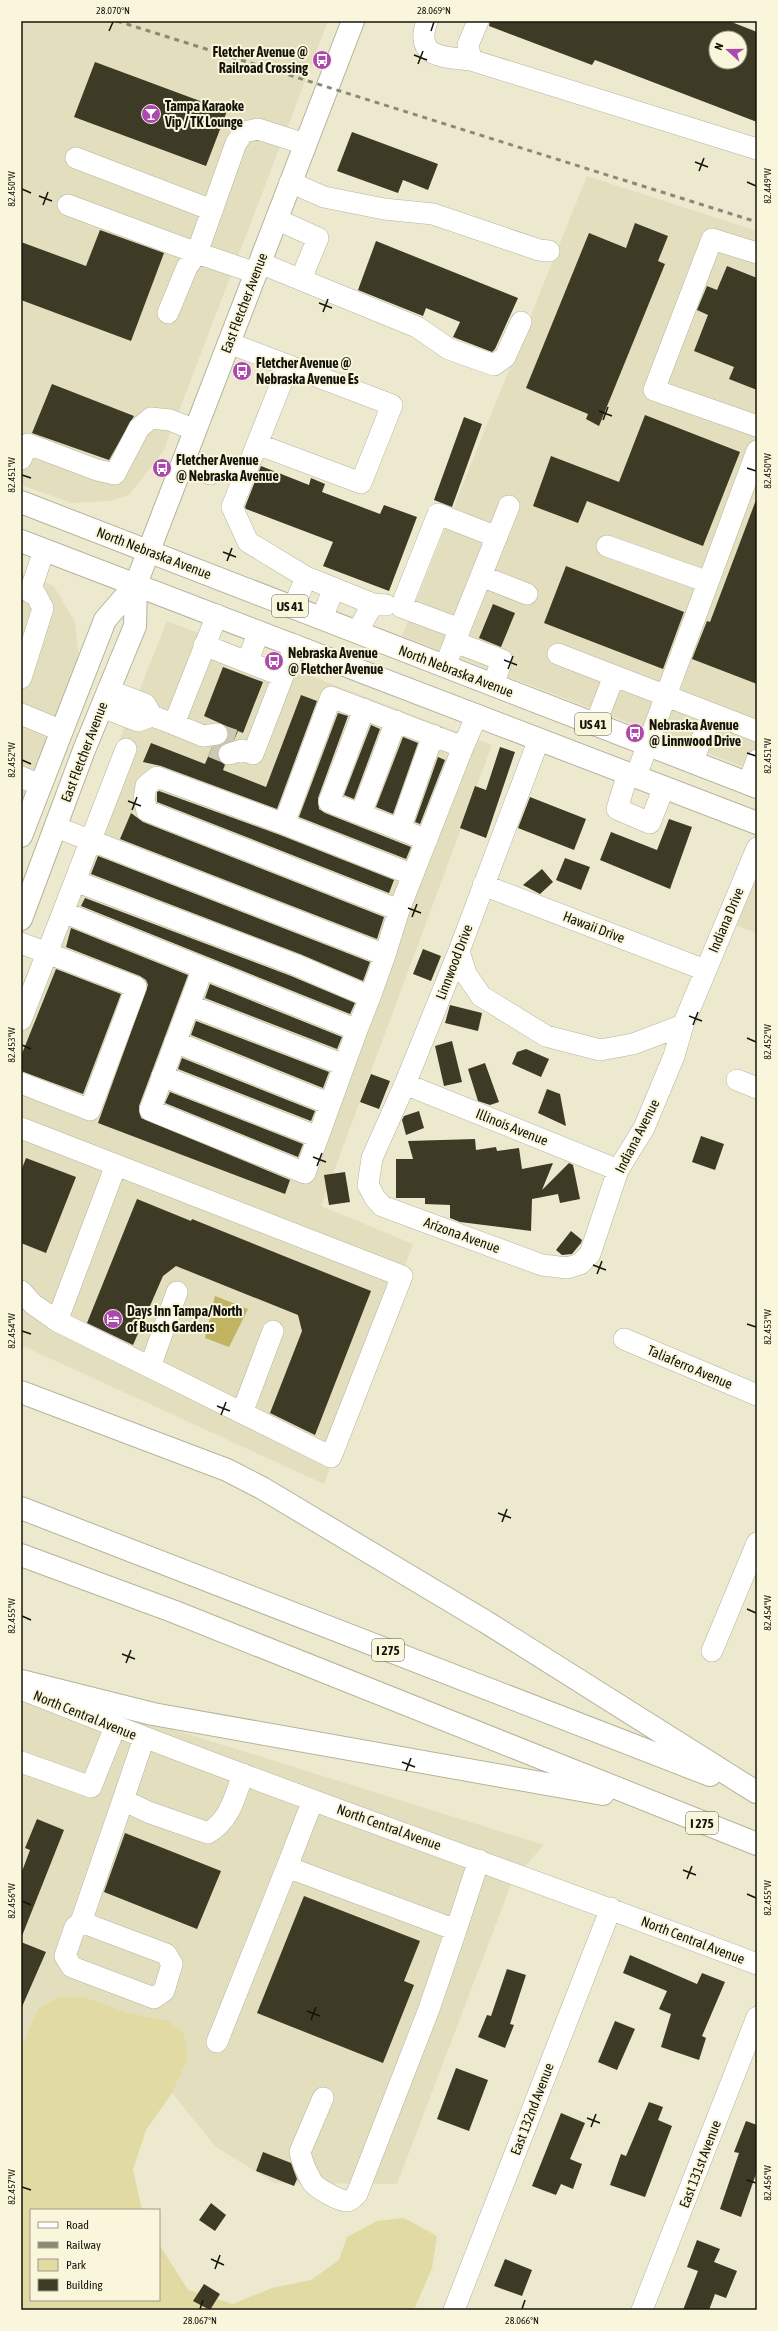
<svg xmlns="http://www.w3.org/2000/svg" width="778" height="2331" viewBox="0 0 778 2331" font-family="'Asap Condensed',sans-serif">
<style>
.built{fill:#e3debd}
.green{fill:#e2daa3}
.water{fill:#c0b460}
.building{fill:#3d3a25;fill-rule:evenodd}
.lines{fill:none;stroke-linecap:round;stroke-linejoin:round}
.minor-tunnel{stroke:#ccc9b2;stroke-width:21;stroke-dasharray:21 10;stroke-linecap:butt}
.minor-casing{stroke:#b6b39a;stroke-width:22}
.major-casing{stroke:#b6b39a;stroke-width:24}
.highway-casing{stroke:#b6b39a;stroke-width:24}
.minor{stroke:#fff;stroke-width:21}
.major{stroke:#fff;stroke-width:22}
.highway{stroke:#fff;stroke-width:22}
.rail{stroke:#8b8976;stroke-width:3;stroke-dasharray:5 5;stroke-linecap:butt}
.ticks{fill:none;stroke:#15140b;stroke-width:1.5}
.labels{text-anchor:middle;stroke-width:4;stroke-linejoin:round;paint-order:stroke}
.shield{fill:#f9f6dc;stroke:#59584a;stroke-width:1}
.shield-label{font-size:13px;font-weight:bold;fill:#15140b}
.poi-label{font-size:14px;font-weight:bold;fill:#15140b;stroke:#f9f6dc;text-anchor:start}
.street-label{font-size:14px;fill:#15140b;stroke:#f9f6dc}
.neatline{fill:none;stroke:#15140b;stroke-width:1.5}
.ticks-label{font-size:10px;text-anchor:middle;fill:#15140b}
</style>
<rect width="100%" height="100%" fill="#ece9cf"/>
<path class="built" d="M21,21H328L164,450L129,495L110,501L72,503L21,485Z
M587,176L757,231V772L402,636Z
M21,573L54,586L75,622L79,658L21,806Z
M167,621L492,745L321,1206L413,1244L324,1484L21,1345V988Z
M757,875V933L735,925Z
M21,1699L512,1882L397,2184L275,2183L216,2147L172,2093L188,2059L169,2021L129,2013L85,1997L27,2039L21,2049Z
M99,1710L159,1725L544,1845L524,1867Z"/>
<path class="green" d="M59,1997H85L129,2013L169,2021L184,2034L188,2059L172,2093L146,2130L133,2170L142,2210H31V2300H159V2244L188,2290L233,2304L272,2288L311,2280L339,2260L347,2237L377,2221L404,2218L437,2236L432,2268L414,2310H21V2049L38,2009Z"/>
<path class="water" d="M215,1296L248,1309L229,1347L205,1338Z"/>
<path class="building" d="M490,21H729L757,32V122L595,60L592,65L489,26ZM716,38H740V62H716Z
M95,62L227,111L206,166L74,117Z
M352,132L438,164L428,190L403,180L398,193L337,171Z
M635,223L668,236L658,261L665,264L599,426L586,419L588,414L526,388L589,233L626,248Z
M100,230L164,253L131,341L21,300V242L86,266Z
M376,241L518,298L495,349L492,352L453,337L460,322L426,308L423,316L358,290Z
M727,266L757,278V390L729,379L734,367L694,351L708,315L697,310L707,286L717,290Z
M52,384L134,416L109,460L32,433Z
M645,415L740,452L703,546L587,501L578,523L533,506L551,456L619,482Z
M464,417L482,424L452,507L434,500Z
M261,466L309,485L311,478L325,484L322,492L380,514L384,505L417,517L389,591L323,566L333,542L246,509L245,507Z
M756,500H757V684L692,659L707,621L710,622Z
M566,566L684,612L663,669L544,623Z
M493,604L515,613L501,647L479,638Z
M223,667L263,682L243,733L238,731L234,740L225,743L229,733L226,726L204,716Z
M301,695L317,701L277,809L161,766L143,762L151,743L205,764L212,747L223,744L217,752L218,758L225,765L223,770L266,787Z
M338,713L348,716L318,798L319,809L325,813L411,847L406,859L299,817Z
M371,725L380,729L354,799L344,795Z
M403,737L418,743L393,814L376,807Z
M500,747L515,752L486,838L460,828L475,786L486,790Z
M438,757L445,760L420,824L415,822Z
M159,791L280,835L394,880L389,893L157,802V792Z
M530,797L586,819L574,850L518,828Z
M131,813L143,822L384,917L377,939L120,839Z
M669,819L692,827L670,889L600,860L611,832L657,850Z
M98,856L370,962L363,981L300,954L91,874Z
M565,858L590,867L581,890L556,880Z
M542,869L553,882L540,894L523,885Z
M85,898L291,976L355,1003L350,1014L81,906Z
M71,928L188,975L139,1106L141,1118L290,1180L285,1194L98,1123L148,985L146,980L140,976L66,947Z
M423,949L441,956L431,981L413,974Z
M56,969L121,994L83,1094L21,1071V1056Z
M210,984L342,1037L337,1049L205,998Z
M450,1005L482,1013L478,1031L445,1023Z
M196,1021L329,1072L323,1088L191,1035Z
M452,1041L462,1082L444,1086L435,1046Z
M526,1049L549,1059L541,1077L512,1064L517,1052Z
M182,1058L315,1111L311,1121L178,1069Z
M485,1063L499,1102L490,1105L478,1101L468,1069Z
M371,1074L390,1081L379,1109L360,1102Z
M547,1089L560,1094L566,1126L538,1113Z
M170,1092L303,1144L298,1157L165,1103Z
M419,1111L424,1128L406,1135L402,1120L404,1116Z
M701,1136L724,1144L715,1170L692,1162Z
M475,1139L476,1150L496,1147L497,1151L519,1148L522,1169L553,1163L542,1190L569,1163L573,1165L580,1199L560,1203L558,1194L532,1199L531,1231L460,1222L450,1218V1205L425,1204V1198H396V1159H413L408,1141Z
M26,1158L76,1177L46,1253L21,1243V1171Z
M345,1172L350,1202L329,1205L324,1175Z
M137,1199L191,1221L192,1219L371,1291L315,1435L270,1413L302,1331L298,1315L176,1266L163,1276L133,1345L87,1323Z
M571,1231L582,1240L581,1243L572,1254L562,1255L556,1250Z
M37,1819L64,1830L22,1936L21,1874L30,1850L25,1848Z
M125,1833L221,1871L197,1929L104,1892Z
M304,1896L420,1941L404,1981L414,1985L383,2063L257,2013Z
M21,1942L46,1952L21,2009Z
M630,1955L697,1984L702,1973L725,1982L702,2036L706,2038L699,2060L661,2047L671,2014L659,2009L667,1991L623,1973Z
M507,1969L526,1975L510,2024L514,2025L505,2048L478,2037L487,2015L491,2016Z
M615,2021L635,2029L617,2070L598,2062Z
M456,2068L488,2080L469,2131L437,2119Z
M649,2102L663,2107L658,2120L672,2126L645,2197L610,2185L621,2154L626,2156Z
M561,2113L585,2123L570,2159L582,2164L573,2189L561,2184L556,2195L532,2186Z
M746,2121L757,2125V2171L741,2217L720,2209L739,2153L734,2152Z
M263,2152L291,2163L297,2179L294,2186L256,2171Z
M211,2203L226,2215L215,2231L199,2220Z
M697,2240L720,2249L714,2262L737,2271L726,2298L715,2294L709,2310H683L698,2271L687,2267Z
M505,2259L532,2270L522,2296L494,2286Z
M204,2284L220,2294L210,2310L193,2301Z"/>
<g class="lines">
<path class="minor-tunnel" d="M217,734L234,740
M212,747L229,754"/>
<g class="minor-casing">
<path id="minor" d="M427,21C414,58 443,57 471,60
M478,21L468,45L471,60L757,149
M76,158L212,210
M290,182L324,197L384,209L433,214L539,250L549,251
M68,205L197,253L187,267L168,313
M276,219L318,238L301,279
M757,253L712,239L654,390L757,426
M260,263L417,327L449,349L494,365L505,357L521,322
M256,273L197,253L236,143L244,132L258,129L305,144
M229,343L392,405L361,483L257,444
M288,366L232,507L248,542L306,577L294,607
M21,459L28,444L97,470L115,474L139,428L151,418L170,420L195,430
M183,463L210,474C221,469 234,472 246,470
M607,546L708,582
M481,576L527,594
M306,577L373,604
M322,618L334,588
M460,629L401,607L438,514L497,537
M357,632L373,604L386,605
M455,642L502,660L493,685
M204,645L283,676
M558,654L757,731
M247,662L259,632
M445,666L509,506
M21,678L43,608L36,595L30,592L44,550
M108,690L145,704L152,716L174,724L203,736L217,734
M102,707L138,721L152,716
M364,709L329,802L427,840
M21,714L62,731
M174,724L217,615
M595,725L614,676
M539,739L459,951L405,1084L372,1158L368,1185L375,1198L382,1206L542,1265L567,1268L580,1264L590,1254L618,1170L644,1128L674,1056L683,1025L757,848
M126,749L63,912L203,968
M229,754L242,750L253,754L295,645
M692,762L712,714
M628,773L617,809L650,823L664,787
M636,776L757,451
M21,777L40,785
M748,784L757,760
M361,814L396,721
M284,824L413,875
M56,827L385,955L399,910L147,811L144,799L146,786L157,777L284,824L331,697L463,747L477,715
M400,829L433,735
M75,881L296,965L370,997L357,1030L203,968L150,1110L305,1173L357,1030
M483,885L705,970
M399,910L463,747
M21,943L136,987L90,1110L21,1083
M459,951L466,974L481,996L546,1036L600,1050L633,1044L683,1025
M370,997L385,955
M189,1005L344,1065
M21,1020L63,912
M175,1042L330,1104
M162,1076L318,1137
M737,1080L757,1088
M405,1084L618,1170
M21,1128L402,1276L331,1457L57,1321L33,1304L21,1291
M57,1321L116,1165
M624,1339L757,1395
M150,1367L177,1292
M242,1413L273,1331
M712,1651L757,1543
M21,1689C264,1786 512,1871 757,1964
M144,1738L123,1800L148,1812L208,1833C230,1820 235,1797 243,1774
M21,1762L91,1787L115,1727
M313,1800L287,1867L456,1930L479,1860
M81,1922L75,1927L65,1956L72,1967L154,1998L164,1991L172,1964L166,1954L81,1922L123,1800
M217,2042L287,1867
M323,2098L300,2152C302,2162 307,2173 312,2182C316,2188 339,2201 347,2201C351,2201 354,2197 357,2194L429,2009L456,1930
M454,2310L611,1908
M642,2310L757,2017"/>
</g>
<g class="major-casing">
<path id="major" d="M21,502L757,787
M21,541L757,823
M21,836L105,620L136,584L353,21
M21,919L84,750L135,626L136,584"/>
</g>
<g class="highway-casing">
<path id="highway" d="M21,1392L227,1470L262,1488L486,1622L756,1792
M21,1508L710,1775
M21,1555L175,1612L757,1844
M21,1681L153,1714L603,1794"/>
</g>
<use href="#minor" class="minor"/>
<use href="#major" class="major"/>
<use href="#highway" class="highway"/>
<path class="rail" d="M117,21L757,222"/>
</g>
<path class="ticks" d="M109,31L113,22M431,31L434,22M414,55L427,60M418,64L423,51M695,162L708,167M699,171L704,158M747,182L756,186M22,189L31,193M39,196L52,201M43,205L48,192M319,303L332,308M323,312L328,299M599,411L612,416M603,420L608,407M747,468L756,471M22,475L31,478M223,552L236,557M227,561L232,548M504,660L517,665M508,669L513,656M747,753L756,756M22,760L31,764M128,801L141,806M132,810L137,797M408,908L421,913M412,917L417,904M689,1016L702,1021M693,1025L698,1012M747,1038L756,1042M22,1045L31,1049M313,1157L326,1162M317,1166L322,1153M593,1265L606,1270M597,1274L602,1261M747,1324L756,1327M22,1331L31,1334M217,1406L230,1411M221,1415L226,1402M498,1513L511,1518M502,1522L507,1509M747,1609L756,1613M22,1616L31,1620M122,1654L135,1659M126,1663L131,1650M402,1762L415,1767M406,1771L411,1758M683,1870L696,1875M687,1879L692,1866M747,1894L756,1898M22,1901L31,1905M307,2011L320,2016M311,2020L316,2007M587,2118L600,2123M591,2127L596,2114M747,2180L756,2183M22,2187L31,2190M211,2259L224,2265M215,2269L220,2255M200,2309L203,2300M522,2309L525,2300"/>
<defs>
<g id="bus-disc" transform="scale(1)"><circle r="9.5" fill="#ac48ae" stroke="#f9f6dc"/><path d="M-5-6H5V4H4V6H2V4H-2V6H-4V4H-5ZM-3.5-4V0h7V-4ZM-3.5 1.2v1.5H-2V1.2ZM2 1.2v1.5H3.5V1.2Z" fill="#fff"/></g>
<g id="bar-disc" transform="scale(1)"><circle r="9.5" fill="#ac48ae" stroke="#f9f6dc"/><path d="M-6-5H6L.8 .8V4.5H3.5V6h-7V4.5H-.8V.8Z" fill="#fff"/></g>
<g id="hotel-disc" transform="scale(1)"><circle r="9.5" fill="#ac48ae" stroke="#f9f6dc"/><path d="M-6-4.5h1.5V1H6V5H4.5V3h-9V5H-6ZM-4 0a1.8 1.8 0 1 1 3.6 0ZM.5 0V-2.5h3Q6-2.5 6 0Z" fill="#fff"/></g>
</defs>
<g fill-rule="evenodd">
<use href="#bus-disc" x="322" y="60"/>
<use href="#bar-disc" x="151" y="114"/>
<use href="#bus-disc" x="242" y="371"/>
<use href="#bus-disc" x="162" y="468"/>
<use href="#bus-disc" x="274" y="661"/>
<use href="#bus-disc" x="635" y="733"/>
<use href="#hotel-disc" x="113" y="1319"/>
</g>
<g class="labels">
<g class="shield">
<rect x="272" y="595" width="36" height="22" rx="3"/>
<rect x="575" y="713" width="36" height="22" rx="3"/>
<rect x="372" y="1639" width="32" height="22" rx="3"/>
<rect x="686" y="1812" width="32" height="22" rx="3"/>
</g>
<g class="shield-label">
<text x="290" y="611">US 41</text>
<text x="593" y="729">US 41</text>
<text x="388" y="1655">I 275</text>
<text x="702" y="1828">I 275</text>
</g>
<g class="poi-label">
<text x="308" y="57" text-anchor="end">Fletcher Avenue @<tspan x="308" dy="16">Railroad Crossing</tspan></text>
<text x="165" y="111">Tampa Karaoke<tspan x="165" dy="16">Vip / TK Lounge</tspan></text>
<text x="256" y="368">Fletcher Avenue @<tspan x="256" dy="16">Nebraska Avenue Es</tspan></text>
<text x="176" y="465">Fletcher Avenue<tspan x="176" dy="16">@ Nebraska Avenue</tspan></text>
<text x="288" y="658">Nebraska Avenue<tspan x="288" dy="16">@ Fletcher Avenue</tspan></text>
<text x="649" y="730">Nebraska Avenue<tspan x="649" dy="16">@ Linnwood Drive</tspan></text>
<text x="127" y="1316">Days Inn Tampa/North<tspan x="127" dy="16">of Busch Gardens</tspan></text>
</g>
<g class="street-label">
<text transform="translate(244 303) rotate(-69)" y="5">East Fletcher Avenue</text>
<text transform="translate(154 553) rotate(21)" y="5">North Nebraska Avenue</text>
<text transform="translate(456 671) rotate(21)" y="5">North Nebraska Avenue</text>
<text transform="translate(84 752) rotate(-69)" y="5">East Fletcher Avenue</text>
<text transform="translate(726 920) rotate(-67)" y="5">Indiana Drive</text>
<text transform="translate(594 927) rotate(21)" y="5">Hawaii Drive</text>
<text transform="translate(454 962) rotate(-69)" y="5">Linnwood Drive</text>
<text transform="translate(512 1127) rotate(22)" y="5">Illinois Avenue</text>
<text transform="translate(637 1136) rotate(-63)" y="5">Indiana Avenue</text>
<text transform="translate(462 1235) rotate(20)" y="5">Arizona Avenue</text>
<text transform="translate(690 1367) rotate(23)" y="5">Taliaferro Avenue</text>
<text transform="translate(85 1715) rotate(22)" y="5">North Central Avenue</text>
<text transform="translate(389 1827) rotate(20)" y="5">North Central Avenue</text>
<text transform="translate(693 1940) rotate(21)" y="5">North Central Avenue</text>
<text transform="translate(532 2109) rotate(-69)" y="5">East 132nd Avenue</text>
<text transform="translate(700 2164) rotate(-69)" y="5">East 131st Avenue</text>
</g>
</g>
<rect width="778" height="2331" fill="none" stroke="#f9f6dc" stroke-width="44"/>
<rect x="30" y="2209" width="130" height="92" fill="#f9f6dc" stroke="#9e9c88"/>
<rect x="38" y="2222" width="20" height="6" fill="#ffffff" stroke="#9e9c88"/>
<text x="66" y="2229" font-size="12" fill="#15140b">Road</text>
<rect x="38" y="2242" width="20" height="6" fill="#8b8976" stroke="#9e9c88"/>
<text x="66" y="2249" font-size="12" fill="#15140b">Railway</text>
<rect x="38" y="2259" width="20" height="12" fill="#e2daa3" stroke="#9e9c88"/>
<text x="66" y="2269" font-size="12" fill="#15140b">Park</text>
<rect x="38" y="2279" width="20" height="12" fill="#3d3a25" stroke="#9e9c88"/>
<text x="66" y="2289" font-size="12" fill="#15140b">Building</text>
<g transform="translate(728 50) rotate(291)"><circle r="19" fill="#f9f6dc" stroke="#9e9c88"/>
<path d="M0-3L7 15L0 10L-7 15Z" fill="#ac48ae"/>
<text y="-6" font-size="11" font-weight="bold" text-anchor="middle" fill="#15140b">N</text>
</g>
<rect x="22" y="22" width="734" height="2287" class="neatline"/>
<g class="ticks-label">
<text x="113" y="14">28.070°N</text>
<text x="434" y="14">28.069°N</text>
<text transform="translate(767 186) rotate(-90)" y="4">82.449°W</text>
<text transform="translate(11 189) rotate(-90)" y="4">82.450°W</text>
<text transform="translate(767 471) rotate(-90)" y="4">82.450°W</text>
<text transform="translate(11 475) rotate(-90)" y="4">82.451°W</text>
<text transform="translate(767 756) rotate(-90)" y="4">82.451°W</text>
<text transform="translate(11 760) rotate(-90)" y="4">82.452°W</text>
<text transform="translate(767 1042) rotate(-90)" y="4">82.452°W</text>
<text transform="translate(11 1045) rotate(-90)" y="4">82.453°W</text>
<text transform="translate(767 1327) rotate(-90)" y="4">82.453°W</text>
<text transform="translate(11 1331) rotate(-90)" y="4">82.454°W</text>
<text transform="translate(767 1613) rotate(-90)" y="4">82.454°W</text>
<text transform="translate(11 1616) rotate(-90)" y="4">82.455°W</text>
<text transform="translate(767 1898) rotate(-90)" y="4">82.455°W</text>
<text transform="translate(11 1901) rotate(-90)" y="4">82.456°W</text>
<text transform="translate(767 2183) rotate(-90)" y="4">82.456°W</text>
<text transform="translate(11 2187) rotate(-90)" y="4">82.457°W</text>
<text x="200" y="2324">28.067°N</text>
<text x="522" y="2324">28.066°N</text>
</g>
</svg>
